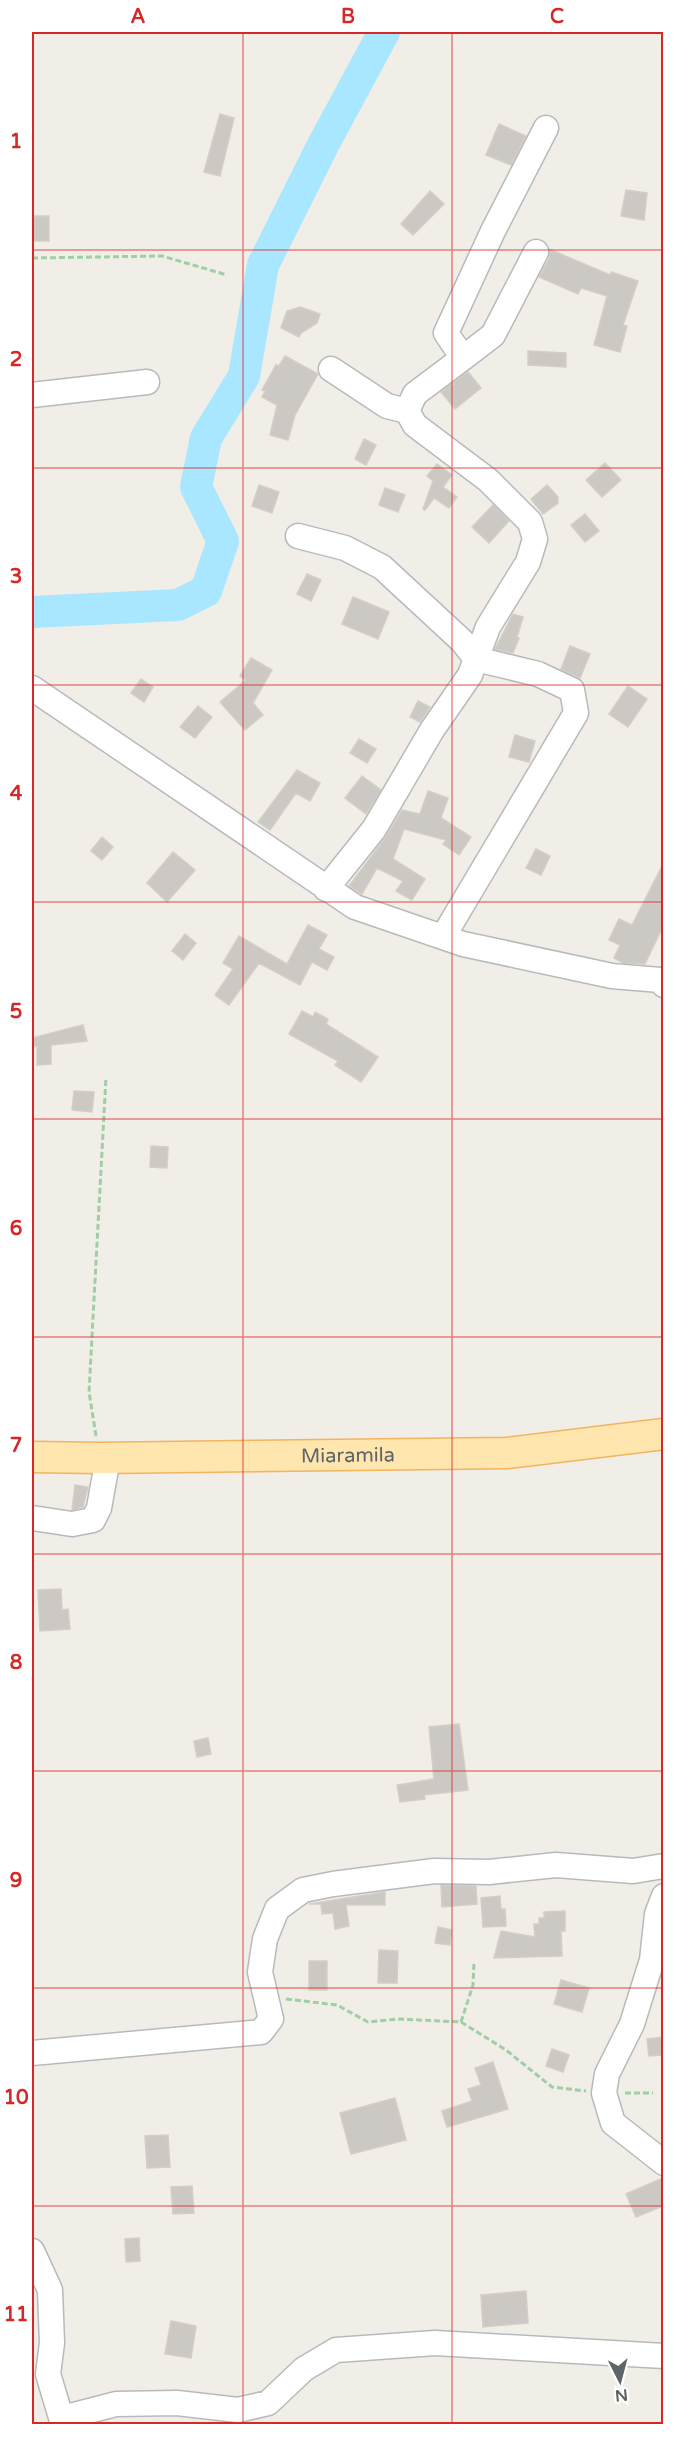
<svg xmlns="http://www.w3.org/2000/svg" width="695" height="2456" viewBox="0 0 695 2456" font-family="'Varela Round',sans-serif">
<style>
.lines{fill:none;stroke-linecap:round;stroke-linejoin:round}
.river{stroke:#a9e6ff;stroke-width:32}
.building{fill:#ccc8c3;stroke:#d6cec5;stroke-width:1.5}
.minor-casing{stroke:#b7babd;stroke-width:27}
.major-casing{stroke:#f3b45e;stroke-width:33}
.path{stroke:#a0cea6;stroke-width:3;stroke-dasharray:6 3;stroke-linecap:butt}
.minor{stroke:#fff;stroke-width:24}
.major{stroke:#ffe6ae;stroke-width:30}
.grid{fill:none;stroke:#d62828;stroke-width:1.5;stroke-opacity:0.55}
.labels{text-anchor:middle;stroke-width:4.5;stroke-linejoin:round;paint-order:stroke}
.street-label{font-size:20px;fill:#5e6467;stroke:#fff}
.neatline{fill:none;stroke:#d62828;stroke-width:2}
.grid-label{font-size:20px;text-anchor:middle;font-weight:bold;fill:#d62828}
</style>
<rect width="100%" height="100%" fill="#f1ede7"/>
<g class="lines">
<path class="river" d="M32,612L178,605L206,591L223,541L196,487L206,438L244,376L263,265L323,145L384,32"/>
</g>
<path class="building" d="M220,114L234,118L220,176L204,172Z
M499,124L526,136L511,165L486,155Z
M626,190L647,193L644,220L621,216Z
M430,191L444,204L413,235L401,224Z
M32,216H49V241H32Z
M549,249L610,275L611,272L638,281L623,325L627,326L620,352L594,345L607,296L581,288L578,294L539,277L549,259Z
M300,307L320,314L317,323L301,333L299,337L281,328L287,311Z
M528,351L566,353V367L528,365Z
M285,356L318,374L295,415L288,440L270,435L277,405L262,397L265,391L262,390L276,365L279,366Z
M468,372L481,388L455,409L441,392Z
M364,439L376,445L366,465L355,459Z
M605,463L621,480L602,497L586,480Z
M437,464L452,475L443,487L457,497L449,508L434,498L425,510L423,509L433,481L427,476Z
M259,485L279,492L272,513L252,506Z
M547,485L558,497V503L543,514L531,499Z
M385,488L405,495L398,512L379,505Z
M493,505L509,521L489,543L472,527Z
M585,514L599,531L585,542L571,525Z
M307,574L321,580L311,601L297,594Z
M353,597L389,612L378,639L342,624Z
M513,614L523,617L517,637L519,638L513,653L495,649Z
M570,646L590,654L580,678L561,669Z
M251,658L272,670L253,703L263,715L245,730L220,702L246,680L240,676Z
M141,679L153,687L144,702L131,693Z
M628,686L647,699L628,727L609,714Z
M418,701L430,707L420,722L410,717Z
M198,706L212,717L195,738L180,727Z
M515,735L535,741L529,762L509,757Z
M359,739L376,749L367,763L350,753Z
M297,770L320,783L310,801L296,793L270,830L258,822Z
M362,776L381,790L366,814L345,798Z
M428,791L448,798L441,818L471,837L459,855L443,844L446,840L404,829L393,859L425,879L412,900L396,891L403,881L377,868L362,894L349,886L385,838L402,810L420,814Z
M102,837L113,847L102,860L91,851Z
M536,849L550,856L541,875L526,868Z
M173,852L195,870L167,902L147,883Z
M663,864V926L645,964L623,963L614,958L620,945L609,940L619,919L632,925Z
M308,925L327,935L319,949L334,957L327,970L312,962L300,985L259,963L229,1005L215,995L233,969L223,963L239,936L287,964Z
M185,934L196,943L183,960L172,951Z
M302,1011L313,1017L315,1012L328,1019L326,1024L378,1057L361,1082L335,1065L338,1061L289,1034Z
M83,1025L87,1041L51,1045V1064L37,1065V1046L32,1047V1038Z
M74,1091L94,1092L92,1112L72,1110Z
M151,1146L168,1147L167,1168L150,1167Z
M75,1485L88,1487L83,1507L72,1510Z
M61,1589L62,1610L68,1609L70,1629L40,1631L38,1590Z
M459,1724L468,1790L424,1795L425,1799L400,1802L397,1785L434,1779L429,1727Z
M208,1738L211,1754L197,1757L194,1741Z
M441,1885L476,1886L477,1904L442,1907Z
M385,1892V1905H346L349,1926L335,1929L333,1913L322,1914L321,1904H309Z
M500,1896L501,1909H505L506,1926L483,1927L481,1898Z
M565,1911V1931H561L562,1956L494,1958L501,1931L535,1937L534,1924H539V1918H544V1912Z
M438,1927L452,1930L450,1945L435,1943Z
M379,1950L398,1951L397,1983H378Z
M309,1961H327V1990H309Z
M561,1980L589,1988L582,2012L554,2004Z
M663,2037V2055L649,2056L647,2039Z
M552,2049L569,2055L563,2072L546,2066Z
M493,2062L508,2109L447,2127L442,2111L472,2101L468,2089L481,2085L475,2068Z
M395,2098L406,2140L351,2154L340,2113Z
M168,2135L170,2167L147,2168L145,2136Z
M663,2178V2206L636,2217L626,2194Z
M192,2186L194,2213L173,2214L171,2187Z
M139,2238L140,2261L126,2262L125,2239Z
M526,2291L528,2323L483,2327L481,2295Z
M171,2321L196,2326L191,2358L165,2354Z"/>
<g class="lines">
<g class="minor-casing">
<path id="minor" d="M463,358L493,335L536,252
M331,369L387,406L407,411
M32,395L147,382
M298,536L345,548L382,567L462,641L476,659L538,674L572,690L576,713L443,937
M32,688L355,907L463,944L612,976L660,980L664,985
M326,889L374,829L432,730L470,675L488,627L528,562L535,539L530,522L488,480L415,425L407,411L415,394L463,358L446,333L493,231L546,128
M32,1518L72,1524L93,1520L99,1508L108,1458
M664,1896L657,1914L652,1960L632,2024L607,2074L604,2093L613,2123L664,2163
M32,2053L261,2032L271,2019L260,1972L265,1939L277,1909L303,1890L333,1884L434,1871L489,1872L556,1865L633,1871L664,1866
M32,2251L50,2290L52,2343L48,2374L63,2424
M62,2418L116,2404L177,2403L238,2410L268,2403L304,2369L336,2350L435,2343L664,2356"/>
</g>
<g class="major-casing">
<g id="major">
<path id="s1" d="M32,1457L100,1458L507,1453L664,1434"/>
</g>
</g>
<path class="path" d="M32,258L162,256L227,275
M96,1436L89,1392L106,1077
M286,1999L337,2005L368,2022L398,2019L461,2022L506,2050L552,2087L586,2091
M461,2022L473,1985L474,1962
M625,2093H653"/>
<use href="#minor" class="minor"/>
<use href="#major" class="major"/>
</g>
<path class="grid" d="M243,32V2424M452,32V2424M32,250H664M32,468H664M32,685H664M32,902H664M32,1119H664M32,1337H664M32,1554H664M32,1771H664M32,1988H664M32,2206H664"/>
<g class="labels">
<g class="street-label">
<text dy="7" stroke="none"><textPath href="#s1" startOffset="316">Miaramila</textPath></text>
</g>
</g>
<rect width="695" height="2456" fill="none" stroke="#ffffff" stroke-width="66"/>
<g transform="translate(620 2381) rotate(174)" stroke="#ffffff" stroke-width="4.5" paint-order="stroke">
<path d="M0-4.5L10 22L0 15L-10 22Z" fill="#5e6467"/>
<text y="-9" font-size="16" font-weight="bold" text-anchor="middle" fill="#5e6467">N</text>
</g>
<rect x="33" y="33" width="629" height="2390" class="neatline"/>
<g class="grid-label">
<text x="138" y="23">A</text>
<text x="348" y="23">B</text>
<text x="557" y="23">C</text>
<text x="16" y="148">1</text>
<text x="16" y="366">2</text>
<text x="16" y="583">3</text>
<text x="16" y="800">4</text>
<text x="16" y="1018">5</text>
<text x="16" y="1235">6</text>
<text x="16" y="1452">7</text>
<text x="16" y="1669">8</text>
<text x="16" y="1887">9</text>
<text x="16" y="2104">10</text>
<text x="16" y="2321">11</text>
</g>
</svg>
